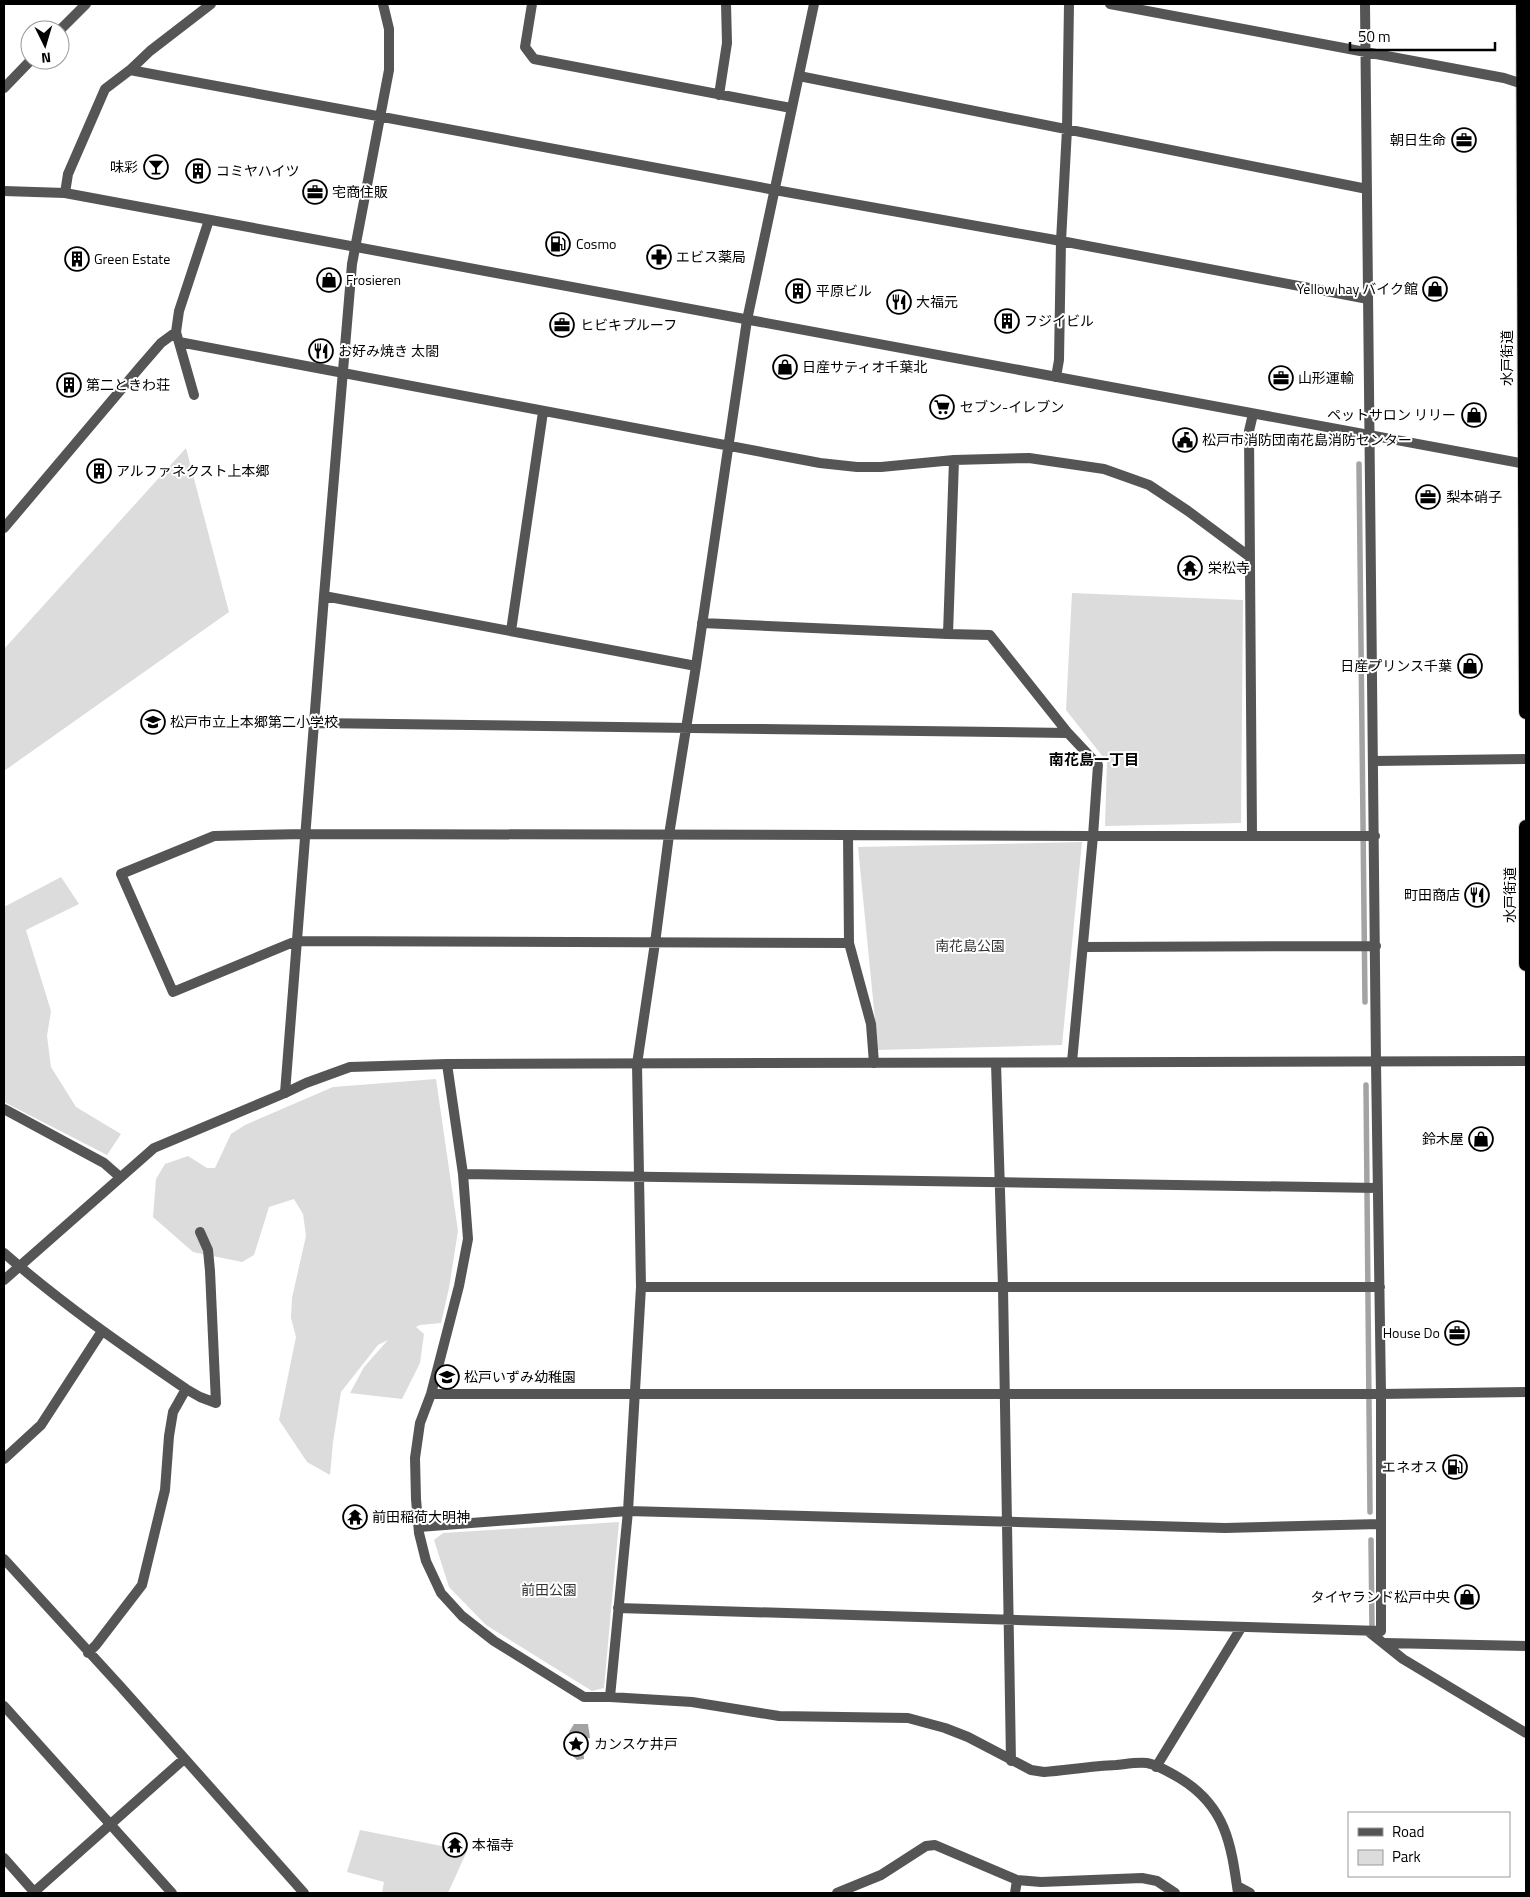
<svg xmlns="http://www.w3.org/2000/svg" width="1530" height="1897" viewBox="0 0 1530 1897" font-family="'Titillium Web','Noto Sans JP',sans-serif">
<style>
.green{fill:#dcdcdc}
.water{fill:#a3a3a3}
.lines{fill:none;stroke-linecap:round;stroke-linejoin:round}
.stream{stroke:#a3a3a3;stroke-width:5.5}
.trunk-casing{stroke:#dbdbdb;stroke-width:16}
.minor{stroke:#555;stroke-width:10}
.tertiary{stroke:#555;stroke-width:10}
.trunk{stroke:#000;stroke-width:14}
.labels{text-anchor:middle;stroke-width:4;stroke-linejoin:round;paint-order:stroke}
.poi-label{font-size:14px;fill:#000;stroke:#fff;text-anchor:start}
.street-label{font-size:14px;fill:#000;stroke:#fff}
.park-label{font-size:14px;fill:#333;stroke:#fff}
.neighbourhood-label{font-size:15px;font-weight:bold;fill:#000;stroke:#fff}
</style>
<rect width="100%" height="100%" fill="#fff"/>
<path class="green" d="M186,448L229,612L4,771V649Z
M1072,593L1243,600L1241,823L1105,826L1107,762L1066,710Z
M1082,842L1062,1045L878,1050L858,847Z
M61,877L79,904L26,930L51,1011L47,1036L51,1067L76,1107L121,1134L107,1155L4,1102V907Z
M436,1079L458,1231L449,1288L441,1323L420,1325L416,1327L424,1334L420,1363L402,1399L350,1393L364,1367L388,1340L378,1345L341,1392L333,1442L330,1475L307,1462L279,1420L296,1337L291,1318L292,1298L306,1236L303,1214L294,1199L269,1207L254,1255L242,1262L193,1252L153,1217L156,1179L165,1164L188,1156L207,1168H215L231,1134L245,1125L333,1087Z
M619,1522L604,1688L592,1691L486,1625L449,1587L434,1540L443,1533Z
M360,1830L467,1851L448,1893H382L384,1882L347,1872Z"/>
<path class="water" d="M574,1724H588L590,1738L582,1739L584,1759L577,1760L570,1753L569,1732Z"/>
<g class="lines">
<path class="stream" d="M1359,464L1365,1002
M1366,1085L1370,1512
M1371,1540L1372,1628"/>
<g class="trunk-casing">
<path id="trunk" d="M1523,4L1526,712
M1526,827V964"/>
</g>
<path class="minor" d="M532,4L525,47L534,59L791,108
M1110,4L1504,78L1526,85
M60,30L86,4
M130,70L150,51L211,4
M799,76L1367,189
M4,88L31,60
M719,95L727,43L726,4
M65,193L68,174L105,89L130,70L775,190L1061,241L1067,129L1069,4
M179,342L820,463L857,467H881L954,460L1029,458L1104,469L1149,485L1188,511L1250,557
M1056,377L1059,360L1061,241L1368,299
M194,395L176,332L179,311L209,220
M954,460L948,634L990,635L1068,733L1098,765L1093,836H1375
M4,528L141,366L161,343L176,332
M324,596L696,666
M702,623L948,634
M511,631L543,412
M315,723L1068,733
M1374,761L1526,759
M848,835L305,834L214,836L121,874L173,992L296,941L849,943
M1252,836L1249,431L1253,414
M1083,947L1376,946
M874,1063L871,1024L849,943L848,835L1093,836L1072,1062
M996,1063L1003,1287L1011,1761
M447,1064L463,1174L468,1239L459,1286L431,1394L420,1423L415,1458L416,1499L419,1533L426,1561L441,1593L462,1616L494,1641L584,1697H610L692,1702L779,1716L908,1718L945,1728L968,1737L1031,1770L1044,1772C1068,1770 1092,1766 1116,1765C1126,1764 1137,1762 1147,1763C1158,1765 1171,1773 1181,1779C1226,1807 1231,1844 1238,1893
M285,1093L324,596L352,264L389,70V29L383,4
M4,1109L104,1163L120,1177
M463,1174L1378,1188
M4,1253C61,1303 123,1346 186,1389L200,1397L216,1403L210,1271L208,1250L200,1232
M641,1287H1380
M431,1394H1381L1526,1392
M4,1459L41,1425L102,1331
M419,1527L628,1511L1225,1528L1380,1524
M4,1559L121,1687L304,1893
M618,1608L1381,1631V1394L1376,1063L1365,4
M1368,1631L1403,1659L1526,1733
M1385,1643L1526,1646
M88,1653L96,1645L142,1585L165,1490L169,1436L173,1412L186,1389
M610,1697L628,1511L641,1287L637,1064L655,943L669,835L696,666L747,320L814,4
M4,1706L172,1893
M1156,1767L1241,1628
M4,1858L35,1893
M1237,1886L1250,1893
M33,1893L184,1759
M837,1893L881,1875L926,1846L935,1845L1017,1880L1041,1882L1142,1878L1157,1881L1175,1893
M1015,1893L1017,1880"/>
<path class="tertiary" d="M4,191L65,193L1526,464
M4,1280L154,1148L285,1093L306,1083L350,1067L447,1064L1526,1061"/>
<use href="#trunk" class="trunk"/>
</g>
<defs>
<g id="office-ring" transform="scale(1.25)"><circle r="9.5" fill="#fff" stroke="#000" stroke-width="1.5"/><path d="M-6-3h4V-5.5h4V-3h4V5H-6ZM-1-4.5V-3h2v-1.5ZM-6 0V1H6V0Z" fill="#000"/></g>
<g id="bar-ring" transform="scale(1.25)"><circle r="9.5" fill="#fff" stroke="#000" stroke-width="1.5"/><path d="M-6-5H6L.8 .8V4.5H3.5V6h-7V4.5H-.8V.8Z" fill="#000"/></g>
<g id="building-ring" transform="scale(1.25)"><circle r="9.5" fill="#fff" stroke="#000" stroke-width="1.5"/><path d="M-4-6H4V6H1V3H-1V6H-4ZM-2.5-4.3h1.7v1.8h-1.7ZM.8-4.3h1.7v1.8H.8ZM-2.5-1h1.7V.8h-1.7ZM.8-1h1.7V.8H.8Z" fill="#000"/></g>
<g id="fuel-ring" transform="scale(1.25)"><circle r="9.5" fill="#fff" stroke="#000" stroke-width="1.5"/><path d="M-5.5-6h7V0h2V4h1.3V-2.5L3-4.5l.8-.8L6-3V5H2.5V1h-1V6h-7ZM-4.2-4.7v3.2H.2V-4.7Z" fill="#000"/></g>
<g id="pharmacy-ring" transform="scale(1.25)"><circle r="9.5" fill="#fff" stroke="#000" stroke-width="1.5"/><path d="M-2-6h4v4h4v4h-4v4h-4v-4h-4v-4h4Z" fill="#000"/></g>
<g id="shop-ring" transform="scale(1.25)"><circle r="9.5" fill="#fff" stroke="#000" stroke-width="1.5"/><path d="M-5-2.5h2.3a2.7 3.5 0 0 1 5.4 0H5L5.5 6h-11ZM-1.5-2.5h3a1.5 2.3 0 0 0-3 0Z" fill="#000"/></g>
<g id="restaurant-ring" transform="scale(1.25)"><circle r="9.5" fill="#fff" stroke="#000" stroke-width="1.5"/><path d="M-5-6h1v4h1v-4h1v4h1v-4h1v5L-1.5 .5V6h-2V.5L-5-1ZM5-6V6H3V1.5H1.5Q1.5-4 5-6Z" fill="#000"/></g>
<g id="supermarket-ring" transform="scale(1.25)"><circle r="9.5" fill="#fff" stroke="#000" stroke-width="1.5"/><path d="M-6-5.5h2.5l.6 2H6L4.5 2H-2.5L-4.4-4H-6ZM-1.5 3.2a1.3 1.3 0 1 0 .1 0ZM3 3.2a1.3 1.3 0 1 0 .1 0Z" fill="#000"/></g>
<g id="civic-ring" transform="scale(1.25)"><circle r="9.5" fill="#fff" stroke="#000" stroke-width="1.5"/><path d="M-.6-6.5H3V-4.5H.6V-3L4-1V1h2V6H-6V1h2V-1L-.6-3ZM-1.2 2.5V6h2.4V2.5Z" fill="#000"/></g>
<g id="temple-ring" transform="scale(1.25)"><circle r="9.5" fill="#fff" stroke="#000" stroke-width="1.5"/><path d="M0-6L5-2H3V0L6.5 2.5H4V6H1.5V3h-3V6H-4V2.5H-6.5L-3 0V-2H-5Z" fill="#000"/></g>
<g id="school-ring" transform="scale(1.25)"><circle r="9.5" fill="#fff" stroke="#000" stroke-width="1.5"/><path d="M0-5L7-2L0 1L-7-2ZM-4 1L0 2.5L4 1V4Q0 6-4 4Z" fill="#000"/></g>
<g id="sight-ring" transform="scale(1.25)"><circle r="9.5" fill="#fff" stroke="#000" stroke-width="1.5"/><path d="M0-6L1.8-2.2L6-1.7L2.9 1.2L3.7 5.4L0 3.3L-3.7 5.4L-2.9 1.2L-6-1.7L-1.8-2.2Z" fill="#000"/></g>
</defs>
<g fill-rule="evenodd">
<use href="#office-ring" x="1464" y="140"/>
<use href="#bar-ring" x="156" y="167"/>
<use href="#building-ring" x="198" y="171"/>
<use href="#office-ring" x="315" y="192"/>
<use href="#fuel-ring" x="558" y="244"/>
<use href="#pharmacy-ring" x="659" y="257"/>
<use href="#building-ring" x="77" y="259"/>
<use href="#shop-ring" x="329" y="280"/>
<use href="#shop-ring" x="1435" y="289"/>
<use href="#building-ring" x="798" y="291"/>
<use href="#restaurant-ring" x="899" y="302"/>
<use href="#building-ring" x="1007" y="321"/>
<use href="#office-ring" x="562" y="325"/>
<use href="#restaurant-ring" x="321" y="351"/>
<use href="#shop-ring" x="785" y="367"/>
<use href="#office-ring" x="1281" y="378"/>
<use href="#building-ring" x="69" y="385"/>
<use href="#supermarket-ring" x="942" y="407"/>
<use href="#shop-ring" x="1474" y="415"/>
<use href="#civic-ring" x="1185" y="440"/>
<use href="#building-ring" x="99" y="471"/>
<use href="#office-ring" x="1428" y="497"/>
<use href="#temple-ring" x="1190" y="568"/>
<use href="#shop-ring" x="1470" y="666"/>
<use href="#school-ring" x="153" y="722"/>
<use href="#restaurant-ring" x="1477" y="895"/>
<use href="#shop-ring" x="1481" y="1139"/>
<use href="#office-ring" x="1457" y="1333"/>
<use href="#school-ring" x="447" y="1377"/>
<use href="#fuel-ring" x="1455" y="1467"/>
<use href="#temple-ring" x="355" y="1517"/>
<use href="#shop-ring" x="1467" y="1597"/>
<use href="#sight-ring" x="576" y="1744"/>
<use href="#temple-ring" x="455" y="1845"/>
</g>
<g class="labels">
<g class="poi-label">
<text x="1446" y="145" text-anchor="end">朝日生命</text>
<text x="138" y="172" text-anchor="end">味彩</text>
<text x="216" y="176">コミヤハイツ</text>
<text x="332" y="197">宅商住販</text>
<text x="576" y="249">Cosmo</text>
<text x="676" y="262">エビス薬局</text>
<text x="94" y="264">Green Estate</text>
<text x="346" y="285">Frosieren</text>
<text x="1418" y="294" text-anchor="end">Yellow hay バイク館</text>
<text x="816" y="296">平原ビル</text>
<text x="916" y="307">大福元</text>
<text x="1024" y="326">フジイビル</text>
<text x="580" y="330">ヒビキプルーフ</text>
<text x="338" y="356">お好み焼き 太閤</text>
<text x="802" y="372">日産サティオ千葉北</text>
<text x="1298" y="383">山形運輸</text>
<text x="86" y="390">第二ときわ荘</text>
<text x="960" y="412">セブン-イレブン</text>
<text x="1456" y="420" text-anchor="end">ペットサロン リリー</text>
<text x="1202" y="445">松戸市消防団南花島消防センター</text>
<text x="116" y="476">アルファネクスト上本郷</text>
<text x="1446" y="502">梨本硝子</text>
<text x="1208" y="573">栄松寺</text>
<text x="1452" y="671" text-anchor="end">日産プリンス千葉</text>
<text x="170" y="727">松戸市立上本郷第二小学校</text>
<text x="1460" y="900" text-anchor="end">町田商店</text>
<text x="1464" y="1144" text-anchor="end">鈴木屋</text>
<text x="1440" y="1338" text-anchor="end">House Do</text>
<text x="464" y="1382">松戸いずみ幼稚園</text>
<text x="1438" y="1472" text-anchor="end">エネオス</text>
<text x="372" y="1522">前田稲荷大明神</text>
<text x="1450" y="1602" text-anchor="end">タイヤランド松戸中央</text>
<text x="594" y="1749">カンスケ井戸</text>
<text x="472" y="1850">本福寺</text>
</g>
<g class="street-label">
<text transform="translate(1507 358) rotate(-90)" y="5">水戸街道</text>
<text transform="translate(1510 895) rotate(-90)" y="5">水戸街道</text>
</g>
<g class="park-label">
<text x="970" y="951">南花島公園</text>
<text x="549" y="1595">前田公園</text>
</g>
<g class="neighbourhood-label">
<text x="1094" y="765">南花島一丁目</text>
</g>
</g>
<rect width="1530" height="1897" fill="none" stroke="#000000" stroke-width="10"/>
<rect x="1348" y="1812" width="162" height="65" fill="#ffffff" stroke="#999999"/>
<rect x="1358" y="1828" width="25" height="8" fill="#555555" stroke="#999999"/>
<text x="1392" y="1837" font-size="15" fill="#000000">Road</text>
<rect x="1358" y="1850" width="25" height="15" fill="#dcdcdc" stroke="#999999"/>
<text x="1392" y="1862" font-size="15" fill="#000000">Park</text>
<g transform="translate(45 45) rotate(175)"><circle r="24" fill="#ffffff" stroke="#999999"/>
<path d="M0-4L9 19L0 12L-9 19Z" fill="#000000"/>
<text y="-8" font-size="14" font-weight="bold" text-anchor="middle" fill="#000000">N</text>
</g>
<path d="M1350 42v8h145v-8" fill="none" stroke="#000000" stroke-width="2.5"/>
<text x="1358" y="42" font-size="15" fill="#000000" stroke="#ffffff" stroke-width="4" paint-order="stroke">50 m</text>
</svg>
